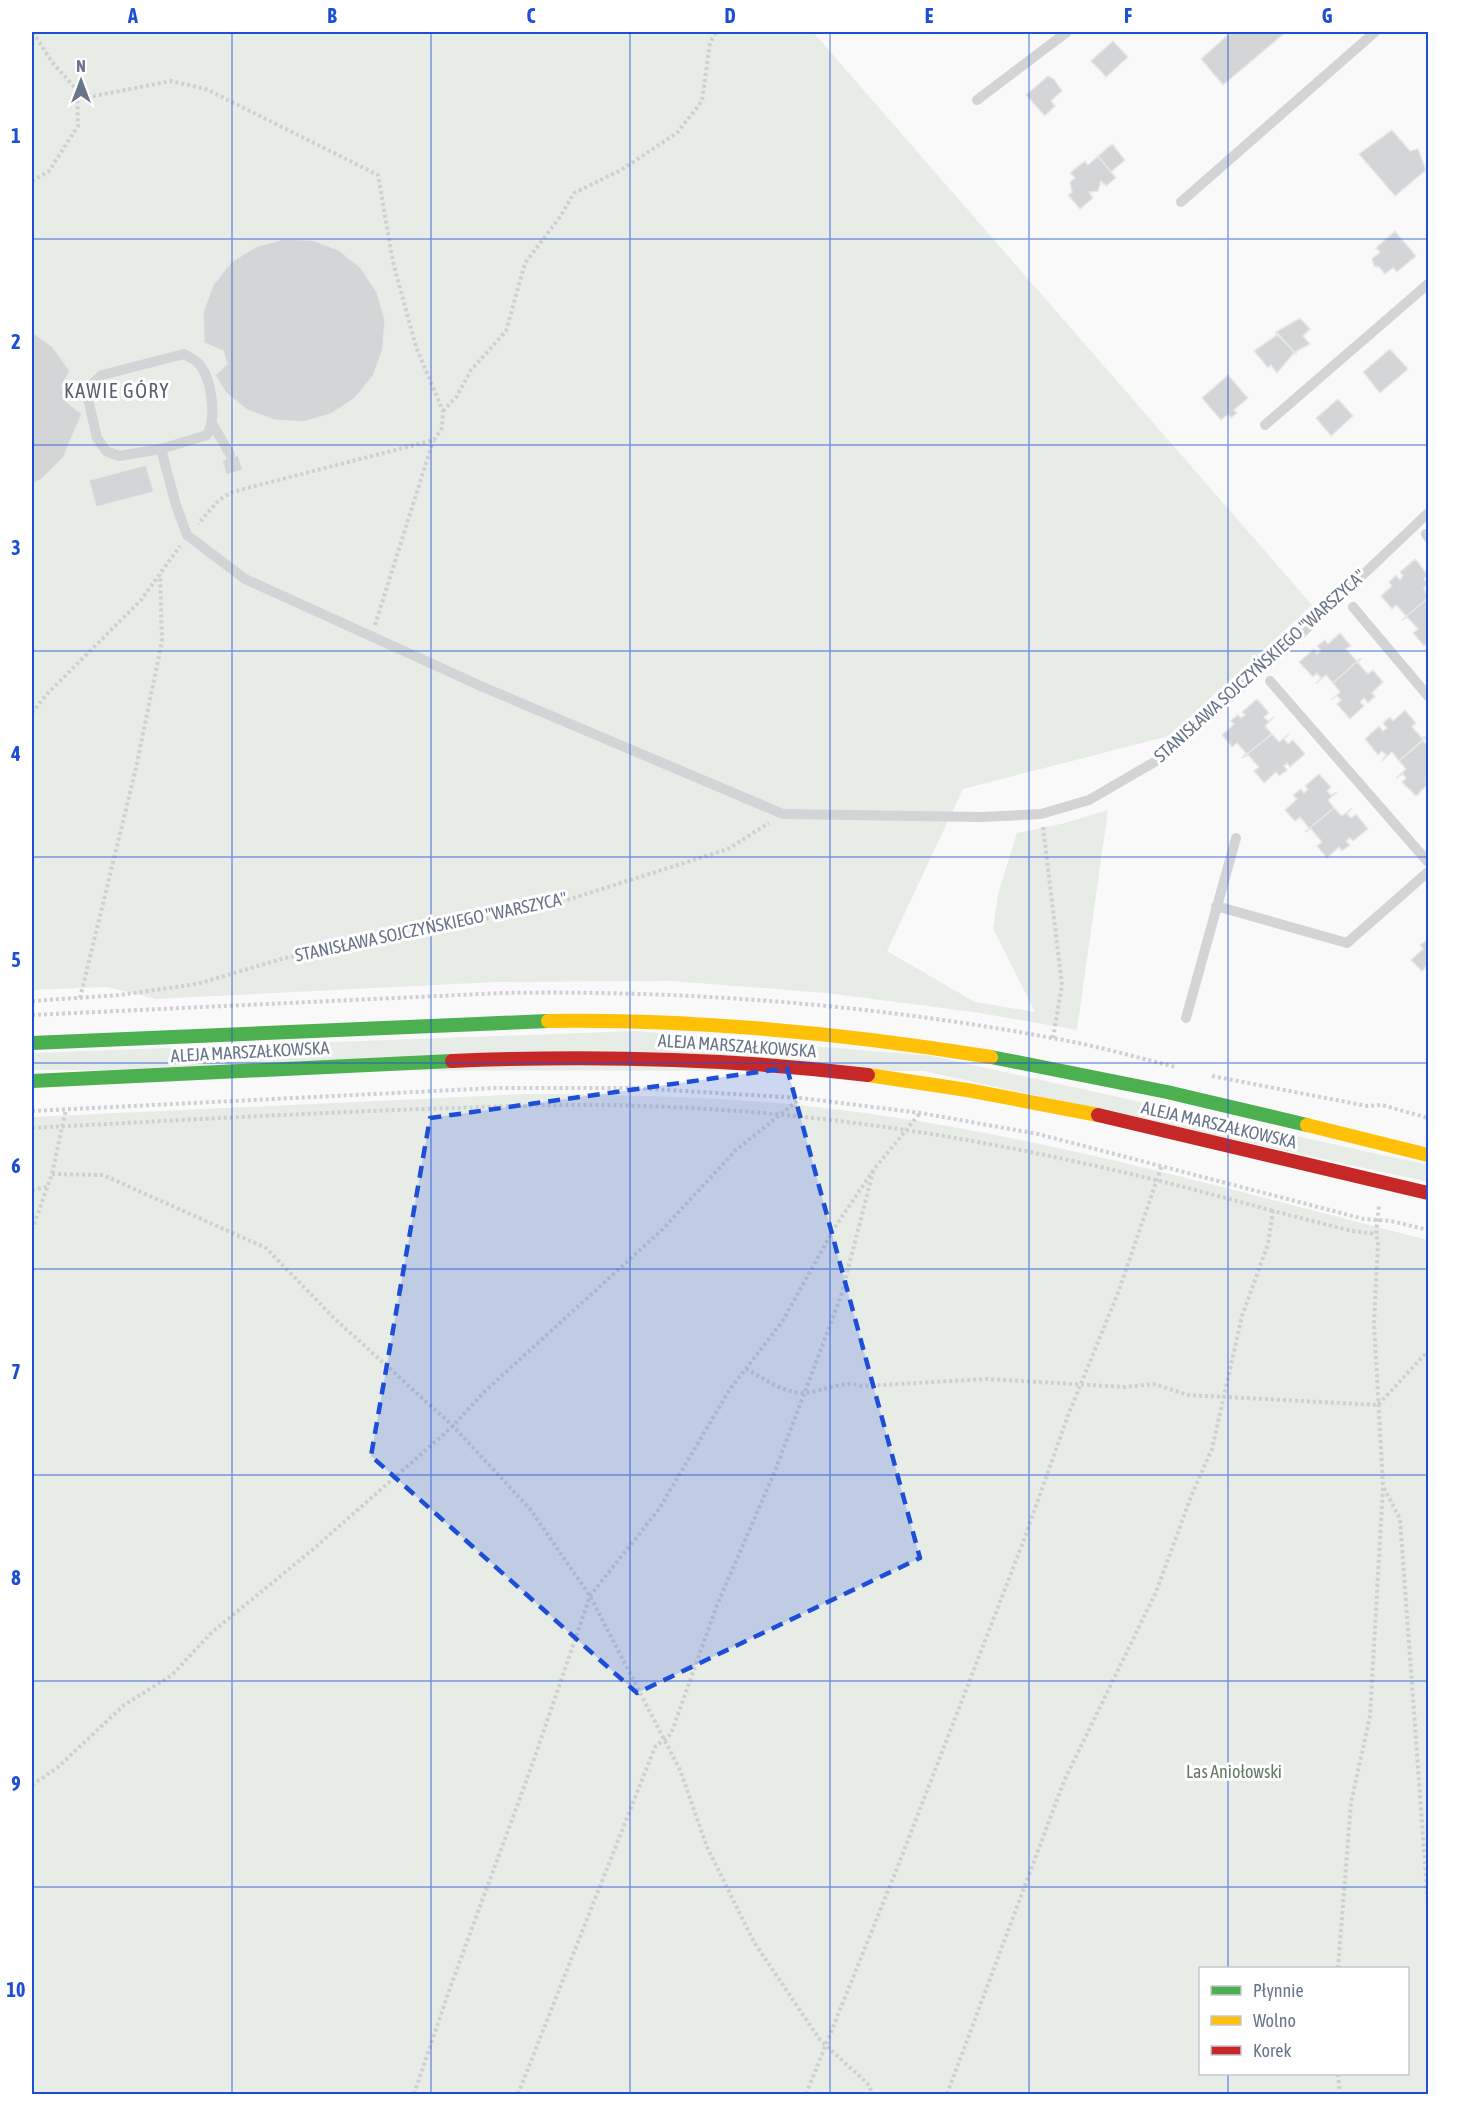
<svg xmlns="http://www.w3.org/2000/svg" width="1460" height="2126" viewBox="0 0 1460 2126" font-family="'Asap Condensed',sans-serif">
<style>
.green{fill:#e8ece7;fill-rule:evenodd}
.building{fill:#d4d5d6;stroke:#e8e8e8;stroke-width:1.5}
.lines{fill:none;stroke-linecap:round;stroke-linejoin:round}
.path{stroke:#cfd0d2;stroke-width:4;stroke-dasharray:3 3;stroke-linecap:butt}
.lane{stroke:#d3d4d5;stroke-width:10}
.fast{stroke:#4caf50;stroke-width:14}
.slow{stroke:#ffc107;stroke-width:14}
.jam{stroke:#c62828;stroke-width:14}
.marked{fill:#1d4ed8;fill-opacity:0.2;stroke:#1d4ed8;stroke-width:4.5;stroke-dasharray:12 8;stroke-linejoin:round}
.grid{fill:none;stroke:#1d4ed8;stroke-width:1.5;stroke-opacity:0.55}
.labels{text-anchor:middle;stroke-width:6;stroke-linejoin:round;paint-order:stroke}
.street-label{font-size:18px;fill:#68758a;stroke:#fff}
.park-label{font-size:18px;fill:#647b63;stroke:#fff}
.neighbourhood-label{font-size:20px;letter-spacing:1.5px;fill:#56606f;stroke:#fff}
.neatline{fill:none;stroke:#1d4ed8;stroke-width:2}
.grid-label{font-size:20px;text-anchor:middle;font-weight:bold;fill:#1d4ed8}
</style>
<rect width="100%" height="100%" fill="#f9f9f9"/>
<path class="green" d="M32,32H813L1312,605L1169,736L963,789L887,951L975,1002L1035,1012L993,929L998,894L1017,833L1065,823L1108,810L1077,1030L974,1012L826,993L673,981L495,982L156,999L107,987L32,990Z
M636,1031L932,1056L1428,1165V1182L924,1071L32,1070V1053Z
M526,1094C623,1095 720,1096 816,1107C1024,1130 1227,1189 1428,1240V2094H32V1117ZM1408,1968V2074H1200V1968Z"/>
<path class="building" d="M1231,32H1286L1223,85L1201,59Z
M1113,41L1128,57L1106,77L1091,61Z
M1048,76L1054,79L1062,91L1051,101L1055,106L1045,116L1026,95Z
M1392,130L1410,151L1418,149L1426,170L1395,196L1359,154Z
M1112,144L1125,160L1111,172L1098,156Z
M1098,156L1116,178L1106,186L1101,181L1098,191L1089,192L1093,198L1080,209L1068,195L1072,192L1070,182L1075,178L1070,173L1085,161L1088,165Z
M1395,231L1416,256L1397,272L1393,268L1385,274L1379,267L1374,266L1372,259L1380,252L1376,248Z
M283,239L312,240L339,250L361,268L377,292L385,320L383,349L373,376L355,398L331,414L303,422L274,420L247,410L225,392L215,375L227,364L223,351L204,343L203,312L213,285L231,262L255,247Z
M1300,318L1310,329L1303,336L1310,344L1295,352L1297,355L1276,332Z
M32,332L53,347L70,371L62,386L67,402L82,414L63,458L42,479L32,484Z
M1275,332L1297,355L1294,353L1277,373L1271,365L1268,368L1254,351L1277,335Z
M1390,349L1408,369L1380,393L1363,372Z
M1228,375L1248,398L1234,410L1237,413L1231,418L1228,414L1221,420L1202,398Z
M1338,399L1353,416L1331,436L1316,418Z
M238,455L243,470L226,475L222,460Z
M146,465L154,492L96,507L89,480Z
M1415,559L1428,575L1424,579L1428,583L1424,588L1428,598L1402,620L1406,616L1396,605L1392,609L1381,596L1392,586L1389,582L1396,575L1400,580L1403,576L1400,572Z
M1428,598V642L1424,646L1413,633L1418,629L1407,617L1402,620Z
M1340,633L1351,646L1346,649L1357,661L1361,658L1333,683L1326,675L1316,684L1321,678L1317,673L1313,677L1299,662L1314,649L1317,654L1321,650L1317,646L1325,640L1328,644Z
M1361,658L1358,663L1368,674L1373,670L1383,682L1372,693L1375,696L1368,703L1364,698L1360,702L1364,706L1350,719L1337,704L1341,700L1337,696L1331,700L1340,692L1333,683Z
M1257,699L1269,713L1264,717L1268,721L1274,717L1265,726L1272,734L1242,758L1246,753L1237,743L1232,747L1222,735L1234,724L1230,721L1238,715L1241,718L1245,715L1242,712Z
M1405,710L1416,723L1412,727L1422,738L1427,736L1399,761L1392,752L1382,761L1386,755L1382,751L1378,755L1365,739L1379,726L1383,731L1387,728L1383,723L1390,717L1393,721Z
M1272,734L1279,742L1289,734L1284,739L1288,744L1293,740L1305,754L1290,767L1287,763L1284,766L1287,770L1279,776L1276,772L1264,783L1254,771L1259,767L1248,755L1242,758Z
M1428,736L1423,740L1428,746V777L1426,779L1428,784L1416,796L1402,782L1406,778L1403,774L1396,778L1406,769L1399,761Z
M1319,774L1331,787L1327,791L1331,795L1337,792L1328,800L1334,808L1305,832L1309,828L1300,817L1295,821L1285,810L1297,799L1293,795L1301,789L1304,793L1308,789L1305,786Z
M1334,808L1342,816L1352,808L1347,814L1351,818L1356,814L1368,829L1353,841L1350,838L1346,841L1350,845L1342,851L1339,847L1327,858L1317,846L1322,842L1311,829L1305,832Z
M1428,939V970L1426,967L1422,971L1411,960L1423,949L1420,945Z"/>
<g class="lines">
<path class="path" d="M33,32L52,62L77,90L94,96L171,81L206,89L378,175L393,262L416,347L443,411L442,428L434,440L232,492L219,500L198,524
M32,181L49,171L78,126L77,90
M443,411L457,396L471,370L506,331L525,263L560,217L574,193L621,170L677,133L702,101L710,43L716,32
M375,625L433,441
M32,713L46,695L141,600L180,546
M1043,827L1062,985L1053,1038
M80,998L136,768L162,641L160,574
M32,1001L120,995L197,984L285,958L545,907L728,849L769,823
M32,1015L502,993C687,990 870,1004 1052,1038C1094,1045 1135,1057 1176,1067
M1212,1076L1367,1106L1382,1105L1428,1118
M32,1111L495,1088H633L801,1098L921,1113L1038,1134L1364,1219L1391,1221L1428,1230
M32,1128C161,1121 291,1114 421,1109C495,1107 568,1103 642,1106C857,1112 1067,1153 1273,1211
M52,1174L103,1175L266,1248L335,1319L453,1426L530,1509L590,1596L680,1770L707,1847L754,1942L820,2040L867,2083L873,2094
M32,1190L47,1187
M32,1230L52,1174L66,1109
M746,1369C764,1378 781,1392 802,1393C823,1393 841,1379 862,1386L987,1379L1125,1387L1154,1384L1188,1395L1378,1405L1424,1355L1428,1357
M1384,1488L1400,1519L1428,1905
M32,1785L57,1768L124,1705L172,1675L211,1633L311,1551L453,1426L483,1393L663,1229L736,1150L801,1098
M1338,1968L1351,1803L1370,1716L1383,1486L1374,1323L1378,1243L1376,1234L1379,1205
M1338,2074L1340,2094
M414,2094L450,1988L531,1768L590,1596L659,1509L730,1389L782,1322L835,1227L875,1168L920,1113
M518,2094L655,1747L671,1734L717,1605L775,1471L841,1296L873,1172
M806,2094L898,1866L1022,1545L1069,1413L1118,1293L1162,1165
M947,2094L1064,1781L1156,1592L1192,1494L1212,1449L1242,1316L1268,1244L1273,1211L1352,1231L1376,1234"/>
<path class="lane" d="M977,100L1067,32
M1181,202L1375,32
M213,425L230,454
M1265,425L1428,284
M161,449L119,456L106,451L97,438L88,399L91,385L102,375L184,354C188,357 194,359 197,362C212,376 217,418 207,435L161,449L176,505L187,535L245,579L483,687L783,814L981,817L1041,814L1089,800L1163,757L1304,631L1428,513
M1426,534L1428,537
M1353,607L1428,696
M1270,681L1428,862
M1216,906L1347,943L1428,872
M1186,1018L1236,838"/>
<path class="fast" d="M32,1043L548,1021
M991,1057L1167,1092L1307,1125
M32,1081L452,1061"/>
<path class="slow" d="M548,1021C697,1019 844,1033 991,1057
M868,1075L967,1090L1098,1115
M1307,1125L1428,1155"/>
<path class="jam" d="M452,1061C592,1055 730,1058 868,1075
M1098,1115L1428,1193"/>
</g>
<path class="marked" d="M787,1068L920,1558L637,1693L371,1456L430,1118Z"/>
<path class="grid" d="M232,32V2094M431,32V2094M630,32V2094M830,32V2094M1029,32V2094M1228,32V1968M32,239H1428M32,445H1428M32,651H1428M32,857H1428M32,1063H1428M32,1269H1428M32,1475H1428M32,1681H1428M32,1887H1428M1228,2074V2094"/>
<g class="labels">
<g class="street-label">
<text transform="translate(1260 666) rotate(-42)" y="6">STANISŁAWA SOJCZYŃSKIEGO "WARSZYCA"</text>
<text transform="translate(431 927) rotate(-12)" y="6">STANISŁAWA SOJCZYŃSKIEGO "WARSZYCA"</text>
<text transform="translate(737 1046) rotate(4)" y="6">ALEJA MARSZAŁKOWSKA</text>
<text transform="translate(250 1052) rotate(-3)" y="6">ALEJA MARSZAŁKOWSKA</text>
<text transform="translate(1219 1125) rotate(13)" y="6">ALEJA MARSZAŁKOWSKA</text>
</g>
<g class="park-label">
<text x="1234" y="1778">Las Aniołowski</text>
</g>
<g class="neighbourhood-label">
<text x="117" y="398">KAWIE GÓRY</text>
</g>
</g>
<rect width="1460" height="2126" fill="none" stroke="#ffffff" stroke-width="66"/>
<rect x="1199" y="1967" width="210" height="108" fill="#ffffff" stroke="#c3c8d0" stroke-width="1.5"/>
<rect x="1211" y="1986" width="30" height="9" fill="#4caf50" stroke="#c3c8d0" stroke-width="1.5"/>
<text x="1253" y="1997" font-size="18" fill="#68758a">Płynnie</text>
<rect x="1211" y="2016" width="30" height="9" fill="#ffc107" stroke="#c3c8d0" stroke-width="1.5"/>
<text x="1253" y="2027" font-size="18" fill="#68758a">Wolno</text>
<rect x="1211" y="2046" width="30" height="9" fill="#c62828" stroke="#c3c8d0" stroke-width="1.5"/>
<text x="1253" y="2057" font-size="18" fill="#68758a">Korek</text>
<g transform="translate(81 81)" stroke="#ffffff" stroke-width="4.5" paint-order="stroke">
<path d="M0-4.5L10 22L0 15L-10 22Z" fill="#68758a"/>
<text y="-9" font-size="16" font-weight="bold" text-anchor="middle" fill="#68758a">N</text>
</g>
<rect x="33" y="33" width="1394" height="2060" class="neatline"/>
<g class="grid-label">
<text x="133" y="23">A</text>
<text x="332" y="23">B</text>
<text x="531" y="23">C</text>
<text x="730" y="23">D</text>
<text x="929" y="23">E</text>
<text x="1128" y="23">F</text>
<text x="1327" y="23">G</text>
<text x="16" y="143">1</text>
<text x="16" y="349">2</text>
<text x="16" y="555">3</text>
<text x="16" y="761">4</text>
<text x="16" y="967">5</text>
<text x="16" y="1173">6</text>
<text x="16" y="1379">7</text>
<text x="16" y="1585">8</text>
<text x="16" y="1791">9</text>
<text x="16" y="1997">10</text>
</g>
</svg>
